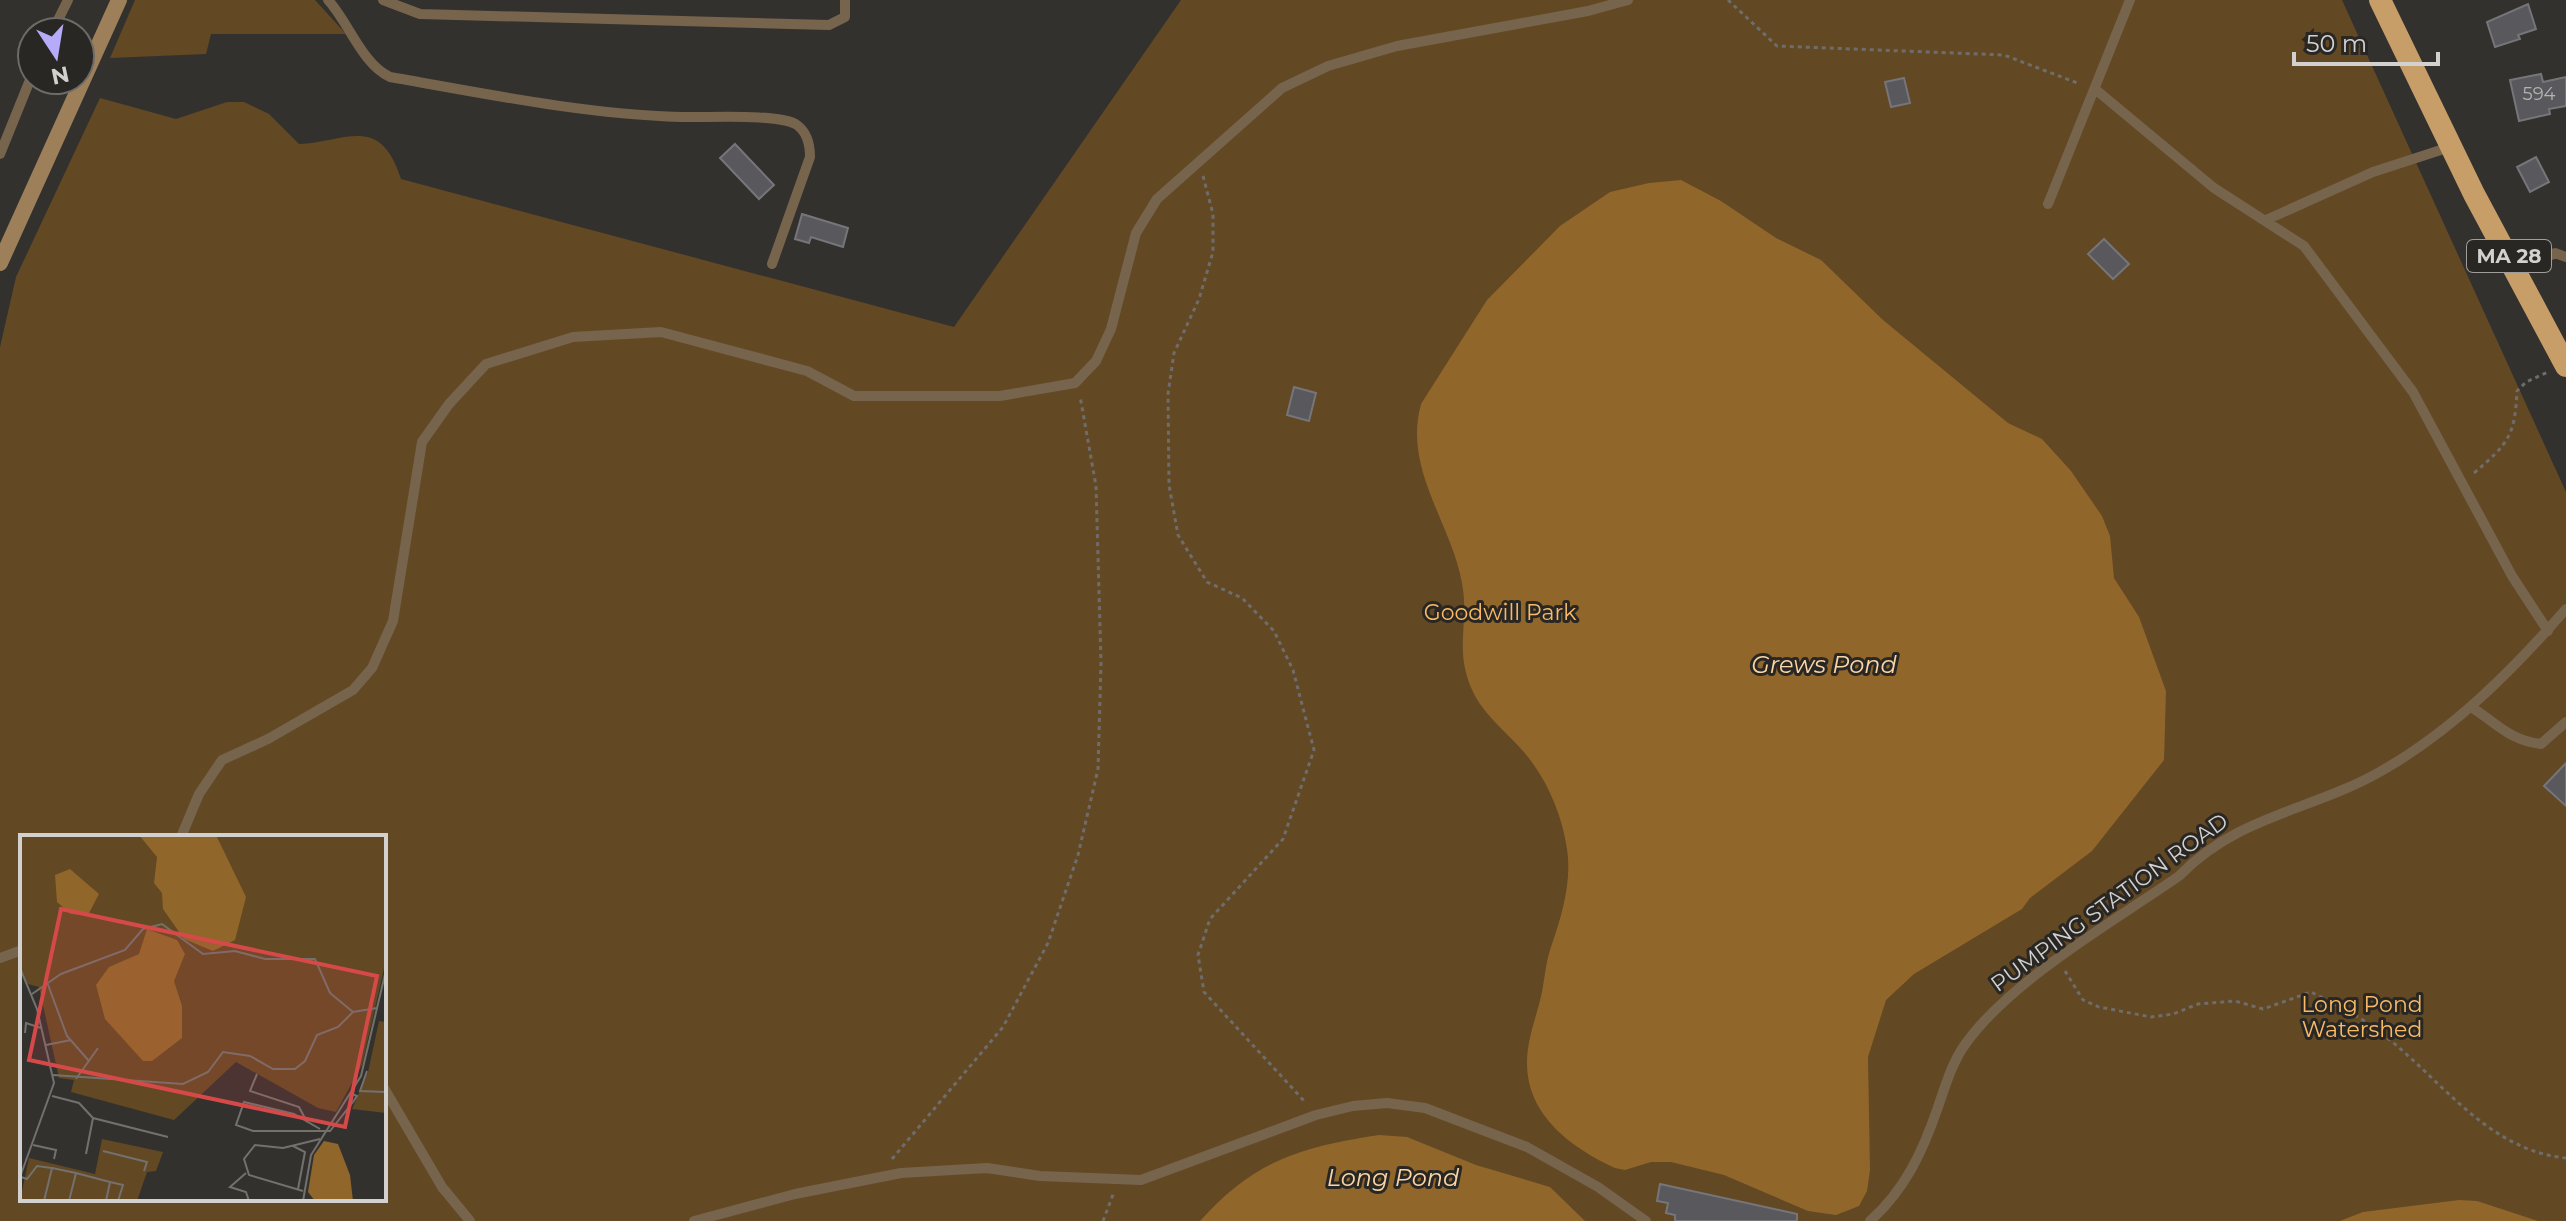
<svg xmlns="http://www.w3.org/2000/svg" width="2566" height="1221" viewBox="0 0 2566 1221" font-family="Montserrat,sans-serif">
<style>
.green{fill:#634824;fill-rule:evenodd}
.water{fill:#91662a}
.building{fill:#59595d;stroke:#76757a;stroke-width:2}
.lines{fill:none;stroke-linecap:round;stroke-linejoin:round}
.path{stroke:#6f6d6b;stroke-width:3;stroke-dasharray:4 4;stroke-linecap:butt}
.service{stroke:#77644d;stroke-width:10}
.secondary{stroke:#9d805a;stroke-width:16}
.trunk{stroke:#c89e68;stroke-width:22}
.labels{text-anchor:middle;stroke-width:6;stroke-linejoin:round;paint-order:stroke}
.number-label{font-size:18px;fill:#b4b3b2}
.shield{fill:#292724;stroke:#9f9e9c;stroke-width:2}
.shield-label{font-size:20px;font-weight:bold;fill:#d2d1cf}
.park-label{font-size:22px;fill:#f8ba67;stroke:#292724}
.street-label{font-size:22px;fill:#d2d1cf;stroke:#292724}
.water-label{font-size:24px;font-style:italic;fill:#fad5a6;stroke:#292724}
.inset-road{fill:none;stroke:#73716e;stroke-width:2}
.view{fill:#d54a49;fill-opacity:0.15;stroke:#d54a49;stroke-width:4}
.inset-edge{fill:none;stroke:#d2d1cf;stroke-width:4}
</style>
<rect width="100%" height="100%" fill="#33312e"/>
<path class="green" d="M135,0H315L346,34H211L206,54L110,58Z
M1181,0H2342L2566,492V1221H0V347L16,277L100,98L176,119L227,102H244L269,114L299,144C346,142 380,113 401,179L954,327ZM22,837H384V1199H22Z"/>
<path class="water" d="M1681,180L1721,201L1776,238L1821,260L1883,320L2008,423L2042,439L2071,471L2102,516L2110,536L2114,578L2139,617L2166,691L2164,760L2092,851L2030,898L2022,909L1914,974L1886,1000L1868,1057L1870,1170L1867,1191L1859,1206L1836,1215L1808,1211L1724,1175L1671,1162H1651L1625,1170L1615,1168C1572,1148 1527,1116 1527,1063C1527,1038 1537,1016 1542,992C1545,976 1546,960 1552,944C1562,915 1572,881 1567,849C1562,814 1546,777 1523,751C1507,733 1487,717 1475,696C1452,651 1470,626 1462,583C1451,522 1403,469 1421,404L1487,300L1560,226L1610,192L1649,183Z
M1379,1135L1407,1137L1476,1165L1550,1187L1585,1221H1200C1255,1160 1301,1147 1379,1135Z
M2459,1200L2477,1201L2538,1221H2340L2363,1212Z"/>
<path class="building" d="M2528,4L2536,29L2518,35L2520,39L2495,47L2487,22Z
M2541,74L2543,82L2566,77V106L2549,109L2550,114L2519,121L2510,80Z
M1904,78L1910,103L1891,107L1885,82Z
M735,144L774,185L759,199L720,158Z
M2536,157L2549,182L2530,192L2517,167Z
M802,214L848,228L843,247L811,237L809,243L795,239Z
M2104,239L2129,264L2113,279L2088,254Z
M1294,387L1316,393L1309,421L1287,415Z
M2566,763V806L2544,786Z
M1660,1184L1797,1214V1221H1675V1215L1666,1213L1668,1203L1657,1201Z"/>
<g class="lines">
<path class="path" d="M1728,0L1777,46L2004,55L2080,84
M1203,176L1213,214V252L1199,299L1174,353L1168,394L1169,485L1178,535L1207,582L1242,598L1274,631L1293,670L1314,750L1283,839L1210,919L1198,955L1204,992L1306,1103
M2474,473C2508,444 2515,436 2517,391L2526,382L2548,372
M2065,971L2083,1000L2099,1007L2151,1017L2173,1014L2198,1004L2235,1001L2263,1009L2311,992C2331,1002 2352,1012 2370,1025C2435,1069 2482,1150 2566,1158
M892,1159L1003,1027L1048,943L1078,855L1098,769L1101,663L1096,486L1080,396
M1103,1221L1114,1192"/>
<path class="service" d="M328,0C349,23 362,64 390,77C487,94 583,114 681,117C705,118 780,113 797,125C808,133 810,145 810,157L772,264
M383,0L420,14L829,25L845,17V0
M52,32L68,0
M2095,89L2214,188L2304,246L2413,392L2512,576L2548,631
M0,154L32,75
M2048,204L2130,0
M2266,220L2373,172L2450,147
M2518,272L2555,253L2566,257
M2471,707C2498,724 2509,740 2541,744L2566,722
M181,837L199,794L222,760L268,739L353,690L372,668L393,621L422,442L449,404L486,364L573,337L661,332L807,371L854,396H1000L1075,383L1096,361L1111,329L1136,233L1157,199L1282,88L1328,66L1397,46L1588,11L1628,0
M0,958L22,950
M384,1088L442,1187L470,1221
M694,1221L795,1194L901,1173L987,1168L1040,1176L1141,1180L1316,1115L1353,1106L1387,1103L1425,1108L1527,1147L1598,1187L1646,1221
M1870,1221C1905,1190 1923,1151 1938,1107C1945,1087 1952,1063 1964,1046C2009,981 2113,922 2179,876C2239,814 2313,811 2383,770C2453,730 2513,670 2566,609"/>
<path class="secondary" d="M0,263L119,0"/>
<path class="trunk" d="M2380,0L2474,194L2566,366"/>
</g>
<g class="labels">
<g class="number-label">
<text x="2539" y="100">594</text>
</g>
<rect class="shield" x="2467" y="240" width="84" height="32" rx="6"/>
<g class="shield-label">
<text x="2509" y="263">MA 28</text>
</g>
<g class="park-label">
<text x="1500" y="620">Goodwill Park</text>
<text x="2362" y="1012">Long Pond<tspan x="2362" dy="25">Watershed</tspan></text>
</g>
<g class="street-label">
<text transform="translate(2109 902) rotate(-36)" y="8">PUMPING STATION ROAD</text>
</g>
<g class="water-label">
<text x="1824" y="673">Grews Pond</text>
<text x="1393" y="1186">Long Pond</text>
</g>
</g>
<g transform="translate(20 835)">
<rect width="366" height="366" fill="#33312e"/>
<path d="M0,0H366V125L342,230L316,277L298,273L216,227L154,285L51,257L54,245L39,243L19,152L8,149L0,135ZM359,186L366,187V278L332,274L348,237ZM82,304L143,317L136,336L127,337L117,366H0L9,323L75,339Z" fill="#634824"/>
<path d="M119,0H196L226,62L215,105L193,116L164,104L143,74L142,58L134,48L137,22ZM50,34L79,59L68,80L51,79L37,67L35,40ZM127,94L157,105L165,119L154,146L162,171V203L132,226H123L85,184L76,150L89,132L119,119ZM304,306L318,309L330,340L333,366H295L288,357L294,320Z" fill="#91662a"/>
<path class="inset-road" d="M0,133L17,174L34,248L0,342M27,147L47,201L69,226M12,159L41,139L105,115L123,94L142,89L183,119L215,116L245,124H295L310,158L333,177M5,198L6,188L21,193M26,210L51,205M347,236L340,256L366,257M237,239L230,256L279,272L287,287M33,240L163,249L188,237L203,217L230,221L253,234H275L285,226L297,200L318,192L333,177L357,173M56,244L78,213M32,261L59,268L73,283L148,302M300,294L274,279L224,267L216,290L233,296H310L333,267L337,261L332,259M13,310L36,315L34,324M273,311L285,317L278,354M83,316L127,327L124,336M66,319L73,283M32,333L56,338M226,338L210,352L226,357L229,366M1,342L7,344L17,331L32,333L24,366M283,356L229,340L224,324L235,310L263,313L300,304M49,366L56,338L90,347M86,366L90,347L103,350L98,366M283,366L291,320L341,241L366,135"/>
<path class="view" d="M41,74L357,141L325,292L9,225Z"/>
<rect width="366" height="366" class="inset-edge"/>
</g>
<g transform="translate(56 56) rotate(168)"><circle r="38" fill="#292724" stroke="#6d6b68" stroke-width="2"/>
<path d="M0-6L14 30L0 20L-14 30Z" fill="#b6abf8"/>
<text y="-12" font-size="22" font-weight="bold" text-anchor="middle" fill="#d2d1cf">N</text>
</g>
<path d="M2294 52v12h144v-12" fill="none" stroke="#d2d1cf" stroke-width="4"/>
<text x="2306" y="52" font-size="24" fill="#d2d1cf" stroke="#292724" stroke-width="6" paint-order="stroke">50 m</text>
</svg>
